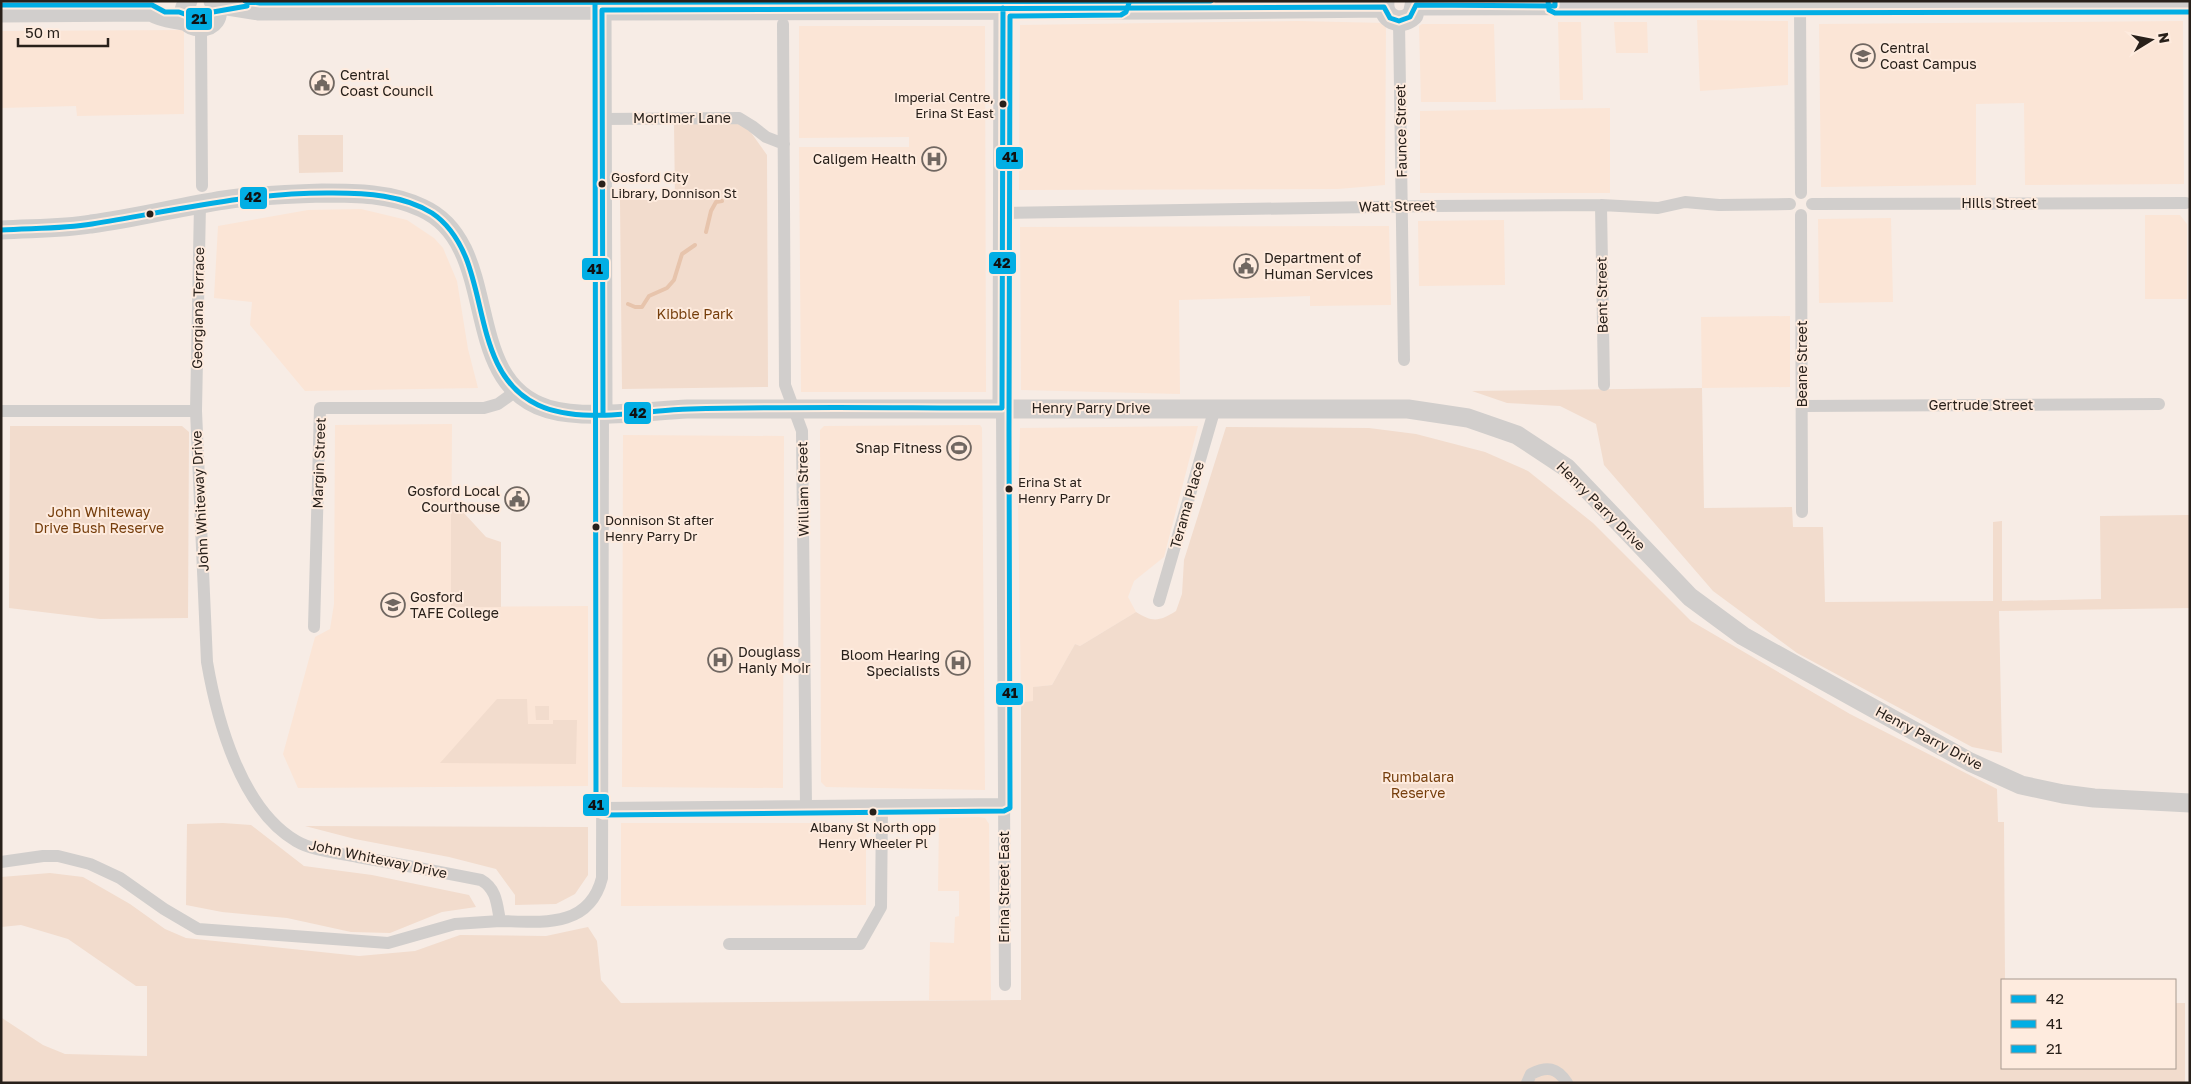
<svg xmlns="http://www.w3.org/2000/svg" width="2191" height="1084" viewBox="0 0 2191 1084" font-family="'Golos Text',sans-serif">
<style>
.built{fill:#fbe5d6}
.green{fill:#f2dccd}
.lines{fill:none;stroke-linecap:round;stroke-linejoin:round}
.stream{stroke:#e7c4ac;stroke-width:4}
.street{stroke:#d1cecc;stroke-width:12}
.secondary{stroke:#d1cecc;stroke-width:19}
.primary{stroke:#d1cecc;stroke-width:21}
.bus-1-casing{stroke:#feebde;stroke-width:9}
.bus-2-casing{stroke:#feebde;stroke-width:9}
.bus-3-casing{stroke:#feebde;stroke-width:9}
.bus-1{stroke:#02aee4;stroke-width:5}
.bus-2{stroke:#02aee4;stroke-width:5}
.bus-3{stroke:#02aee4;stroke-width:5}
.bus-dot{fill:#28201a;stroke:#feebde;stroke-width:2}
.labels{text-anchor:middle;stroke-width:4;stroke-linejoin:round;paint-order:stroke}
.bus-label{font-size:13px;fill:#28201a;stroke:#feebde;text-anchor:start}
.poi-label{font-size:14px;fill:#28201a;stroke:#feebde;text-anchor:start}
.street-label{font-size:14px;fill:#28201a;stroke:#feebde}
.park-label{font-size:14px;fill:#763e0c;stroke:#feebde}
.line-badge{stroke:#feebde;stroke-width:2}
.pale-badge-label{font-size:14px;text-anchor:middle;font-weight:bold;fill:#111}
</style>
<rect width="100%" height="100%" fill="#f7ece5"/>
<path class="built" d="M1697,20L1788,21V85L1700,91Z
M1297,21L1386,23L1385,185L1338,189L1019,190L1020,25Z
M2183,21L2184,184L2025,185L2024,103L1976,104V185L1821,187L1819,24Z
M1558,22H1581L1583,100H1560Z
M1614,22H1647L1648,53H1616Z
M1422,24H1494L1496,102H1421L1419,26Z
M799,26H985L986,392H801L799,147H909V137L799,138Z
M184,30V114L77,116L76,106L1,108V31Z
M1610,108V193H1420V111Z
M361,209L407,220L434,238L443,248L457,281L468,349L478,388L305,391L250,325L252,302L214,298L218,226L308,210Z
M2145,215H2180L2187,224V299H2145Z
M1891,218L1893,302L1819,303L1818,219Z
M1504,220L1505,285L1419,286L1418,221Z
M1389,226L1391,305L1310,306V296L1179,300L1180,394L1021,390L1020,227Z
M1790,316V387L1702,388L1701,317Z
M452,424L451,607L588,606V786L298,788L283,754L315,637L330,629L334,604L335,425Z
M980,425L982,428L985,790L826,787L821,782L820,430L824,426Z
M1198,426L1164,557L1134,581L1128,597L1136,612L1080,646L1075,644L1052,685L1034,687L1033,701L1021,702L1018,494L1020,428Z
M623,435L784,436L783,788L622,787Z
M979,817L985,818L989,824L991,1000H929L930,942L954,943L955,917L959,916V891H938L939,818Z
M621,823H866V905L621,906Z"/>
<path class="green" d="M735,120L747,127L767,155L768,387L622,389L620,200H675L674,123Z
M298,135H343V172L299,173Z
M1702,388L1704,508L1792,507L1793,527H1823L1825,602L1993,601V522L2002,521V601L2101,599L2100,516L2189,515L2190,608L1999,611L2002,753L1972,747L1797,653L1713,591L1604,465L1596,424L1560,406L1507,403L1472,391Z
M10,426H182L189,432L188,618L100,619L9,608Z
M1226,427L1369,428L1416,434L1485,452L1528,471L1593,523L1691,621L1850,714L1997,789L1998,822H2004L2005,980H2002V1068H2175V1003H2185V1083H1L2,1018L43,1045L65,1054L147,1056V986H136L68,939L21,925L1,927V877L50,873L83,877L130,904L165,929L186,938L359,956L415,951L460,935L546,936L588,927L597,941L601,980L621,1003L1021,1000V702L1033,701V687L1052,685L1075,644L1080,646L1136,612C1153,623 1160,621 1176,611L1182,594L1184,560Z
M451,499L486,537L501,542V607H451Z
M497,699H527L528,724H553V720H577L576,764L440,763Z
M535,706H549V720H536Z
M223,823L251,825L304,866L372,875L469,895L476,907L442,912L390,933L351,932L287,918L222,912L186,905L187,824Z
M305,826L588,827V875L575,894L556,904L515,905V895L496,869L449,857L355,839Z"/>
<g class="lines">
<path class="stream" d="M706,232L711,211L716,202L722,201
M628,304L635,307H642L649,296L667,288L674,280L682,254L695,245"/>
<path class="street" d="M1800,5L1801,193
M1399,22L1404,360
M783,24L785,385L802,431L806,807
M201,28L202,186
M603,119L739,118L752,126L766,137L784,144
M1812,204L2186,203
M1601,205L1604,385
M1002,213L1431,206L1601,205L1658,208L1685,202L1719,205L1790,204
M1801,215L1802,512
M1803,406L2159,404
M1002,408L1005,985
M1,411H196L207,662C217,720 241,809 296,841C313,851 338,853 358,857C399,864 440,872 481,880C497,889 497,905 500,921L455,924L388,943L198,929L164,909L120,878L90,864L58,856H43L1,862
M196,411L200,204
M1159,601L1215,408
M314,627L320,408H484L498,404L516,391
M603,808L1004,804
M500,921C541,922 589,929 602,878L603,413
M729,944H860L881,907L882,806
M1527,1083L1531,1074C1547,1066 1557,1067 1567,1083"/>
<path class="secondary" d="M188,1C167,36 234,35 213,1
M215,4L259,11L602,10L603,413
M1,13L151,12C165,20 173,18 188,22
M1,230C31,228 61,229 91,224C136,218 179,207 224,200C256,195 289,194 322,193C356,193 390,193 422,208C504,245 457,382 548,409C585,420 648,411 687,409H1408L1468,418L1517,435L1567,468L1690,597L1743,636L1970,762L2021,785L2063,794L2094,798L2190,803
M1002,408L1003,8"/>
<path class="primary" d="M602,1V10L1186,9L1384,7
M1384,1C1382,19 1400,27 1413,15L1416,1
M1416,5L2190,4"/>
<g class="bus-1-casing">
<path id="bus-1" d="M1,230C31,228 62,229 92,224C173,211 250,192 333,193C366,193 403,195 432,213C447,223 459,241 466,258C486,308 482,379 538,405C581,425 644,410 690,409C794,406 898,408 1002,408L1003,8
M603,413L602,10L1384,7L1390,18L1399,21L1410,17L1416,5L1555,6V1"/>
</g>
<g class="bus-2-casing">
<path id="bus-2" d="M595,1L596,808L598,813L603,815L1004,811L1010,808L1009,431L1010,16L1121,15L1126,12L1129,3
M1548,1L1549,10L1555,13L2190,12"/>
</g>
<g class="bus-3-casing">
<path id="bus-3" d="M245,1L260,3L1211,1
M1,5H152L165,12H179L201,20L213,12L247,6"/>
</g>
<use href="#bus-1" class="bus-1"/>
<use href="#bus-2" class="bus-2"/>
<use href="#bus-3" class="bus-3"/>
</g>
<defs>
<g id="university-ring" transform="scale(1.25)"><circle r="9.5" fill="#feebde" stroke="#706761" stroke-width="1.5"/><path d="M0-5L7-2L0 1L-7-2ZM-4 1L0 2.5L4 1V4Q0 6-4 4Z" fill="#706761"/></g>
<g id="civic-ring" transform="scale(1.25)"><circle r="9.5" fill="#feebde" stroke="#706761" stroke-width="1.5"/><path d="M-.6-6.5H3V-4.5H.6V-3L4-1V1h2V6H-6V1h2V-1L-.6-3ZM-1.2 2.5V6h2.4V2.5Z" fill="#706761"/></g>
<g id="hospital-ring" transform="scale(1.25)"><circle r="9.5" fill="#feebde" stroke="#706761" stroke-width="1.5"/><path d="M-5-5h3v3.5h4V-5h3V5h-3V1.5h-4V5h-3Z" fill="#706761"/></g>
<g id="stadium-ring" transform="scale(1.25)"><circle r="9.5" fill="#feebde" stroke="#706761" stroke-width="1.5"/><path d="M0-5a6.5 5 0 1 0 0 10a6.5 5 0 1 0 0-10ZM-3.5-1.8h7v3.6h-7Z" fill="#706761"/></g>
</defs>
<g fill-rule="evenodd">
<use href="#university-ring" x="1863" y="56"/>
<use href="#civic-ring" x="322" y="83"/>
<use href="#hospital-ring" x="934" y="159"/>
<use href="#civic-ring" x="1246" y="266"/>
<use href="#stadium-ring" x="959" y="448"/>
<use href="#civic-ring" x="517" y="499"/>
<use href="#university-ring" x="393" y="605"/>
<use href="#hospital-ring" x="720" y="660"/>
<use href="#hospital-ring" x="958" y="663"/>
</g>
<g class="bus-dot">
<circle cx="1003" cy="104" r="4.5"/>
<circle cx="602" cy="184" r="4.5"/>
<circle cx="150" cy="214" r="4.5"/>
<circle cx="1009" cy="489" r="4.5"/>
<circle cx="596" cy="527" r="4.5"/>
<circle cx="873" cy="812" r="4.5"/>
</g>
<g class="labels">
<g class="bus-label">
<text x="994" y="102" text-anchor="end">Imperial Centre,<tspan x="994" dy="16">Erina St East</tspan></text>
<text x="611" y="182">Gosford City<tspan x="611" dy="16">Library, Donnison St</tspan></text>
<text x="1018" y="487">Erina St at<tspan x="1018" dy="16">Henry Parry Dr</tspan></text>
<text x="605" y="525">Donnison St after<tspan x="605" dy="16">Henry Parry Dr</tspan></text>
<text x="873" y="832" text-anchor="middle">Albany St North opp<tspan x="873" dy="16">Henry Wheeler Pl</tspan></text>
</g>
<g class="poi-label">
<text x="1880" y="53">Central<tspan x="1880" dy="16">Coast Campus</tspan></text>
<text x="340" y="80">Central<tspan x="340" dy="16">Coast Council</tspan></text>
<text x="916" y="164" text-anchor="end">Caligem Health</text>
<text x="1264" y="263">Department of<tspan x="1264" dy="16">Human Services</tspan></text>
<text x="942" y="453" text-anchor="end">Snap Fitness</text>
<text x="500" y="496" text-anchor="end">Gosford Local<tspan x="500" dy="16">Courthouse</tspan></text>
<text x="410" y="602">Gosford<tspan x="410" dy="16">TAFE College</tspan></text>
<text x="738" y="657">Douglass<tspan x="738" dy="16">Hanly Moir</tspan></text>
<text x="940" y="660" text-anchor="end">Bloom Hearing<tspan x="940" dy="16">Specialists</tspan></text>
</g>
<g class="street-label">
<text x="682" y="123">Mortimer Lane</text>
<text transform="translate(1401 131) rotate(-91)" y="5">Faunce Street</text>
<text x="1999" y="208">Hills Street</text>
<text transform="translate(1397 206) rotate(-1)" y="5">Watt Street</text>
<text transform="translate(1602 295) rotate(-91)" y="5">Bent Street</text>
<text transform="translate(198 308) rotate(-89)" y="5">Georgiana Terrace</text>
<text transform="translate(1802 364) rotate(-90)" y="5">Beane Street</text>
<text x="1981" y="410">Gertrude Street</text>
<text x="1091" y="413">Henry Parry Drive</text>
<text transform="translate(319 463) rotate(-88)" y="5">Margin Street</text>
<text transform="translate(803 489) rotate(-91)" y="5">William Street</text>
<text transform="translate(200 501) rotate(-93)" y="5">John Whiteway Drive</text>
<text transform="translate(1187 505) rotate(-74)" y="5">Terama Place</text>
<text transform="translate(1601 506) rotate(45)" y="5">Henry Parry Drive</text>
<text transform="translate(1929 738) rotate(28)" y="5">Henry Parry Drive</text>
<text transform="translate(378 859) rotate(12)" y="5">John Whiteway Drive</text>
<text transform="translate(1004 887) rotate(-90)" y="5">Erina Street East</text>
</g>
<g class="park-label">
<text x="695" y="319">Kibble Park</text>
<text x="99" y="517">John Whiteway<tspan x="99" dy="16">Drive Bush Reserve</tspan></text>
<text x="1418" y="782">Rumbalara<tspan x="1418" dy="16">Reserve</tspan></text>
</g>
</g>
<g class="line-badge">
<rect x="185" y="7" width="28" height="24" rx="5" fill="#02aee4"/>
<rect x="995" y="146" width="29" height="24" rx="5" fill="#02aee4"/>
<rect x="239" y="186" width="29" height="24" rx="5" fill="#02aee4"/>
<rect x="988" y="251" width="29" height="24" rx="5" fill="#02aee4"/>
<rect x="581" y="257" width="29" height="24" rx="5" fill="#02aee4"/>
<rect x="623" y="401" width="29" height="24" rx="5" fill="#02aee4"/>
<rect x="995" y="682" width="29" height="24" rx="5" fill="#02aee4"/>
<rect x="582" y="793" width="28" height="24" rx="5" fill="#02aee4"/>
</g>
<g class="pale-badge-label">
<text x="199" y="24">21</text>
<text x="1010" y="162">41</text>
<text x="253" y="202">42</text>
<text x="1002" y="268">42</text>
<text x="595" y="274">41</text>
<text x="638" y="418">42</text>
<text x="1010" y="698">41</text>
<text x="596" y="810">41</text>
</g>
<rect width="2191" height="1084" fill="none" stroke="#28201a" stroke-width="5"/>
<rect x="2001" y="979" width="175" height="90" fill="#feebde" stroke="#a89a90"/>
<rect x="2011" y="995" width="25" height="8" fill="#02aee4" stroke="#a89a90"/>
<text x="2046" y="1004" font-size="15" fill="#28201a">42</text>
<rect x="2011" y="1020" width="25" height="8" fill="#02aee4" stroke="#a89a90"/>
<text x="2046" y="1029" font-size="15" fill="#28201a">41</text>
<rect x="2011" y="1045" width="25" height="8" fill="#02aee4" stroke="#a89a90"/>
<text x="2046" y="1054" font-size="15" fill="#28201a">21</text>
<g transform="translate(2151 40) rotate(80)" stroke="#feebde" stroke-width="4" paint-order="stroke">
<path d="M0-4L9 19L0 12L-9 19Z" fill="#28201a"/>
<text y="-8" font-size="14" font-weight="bold" text-anchor="middle" fill="#28201a">N</text>
</g>
<path d="M18 38v8h90v-8" fill="none" stroke="#28201a" stroke-width="2.5"/>
<text x="25" y="38" font-size="15" fill="#28201a" stroke="#feebde" stroke-width="4" paint-order="stroke">50 m</text>
</svg>
